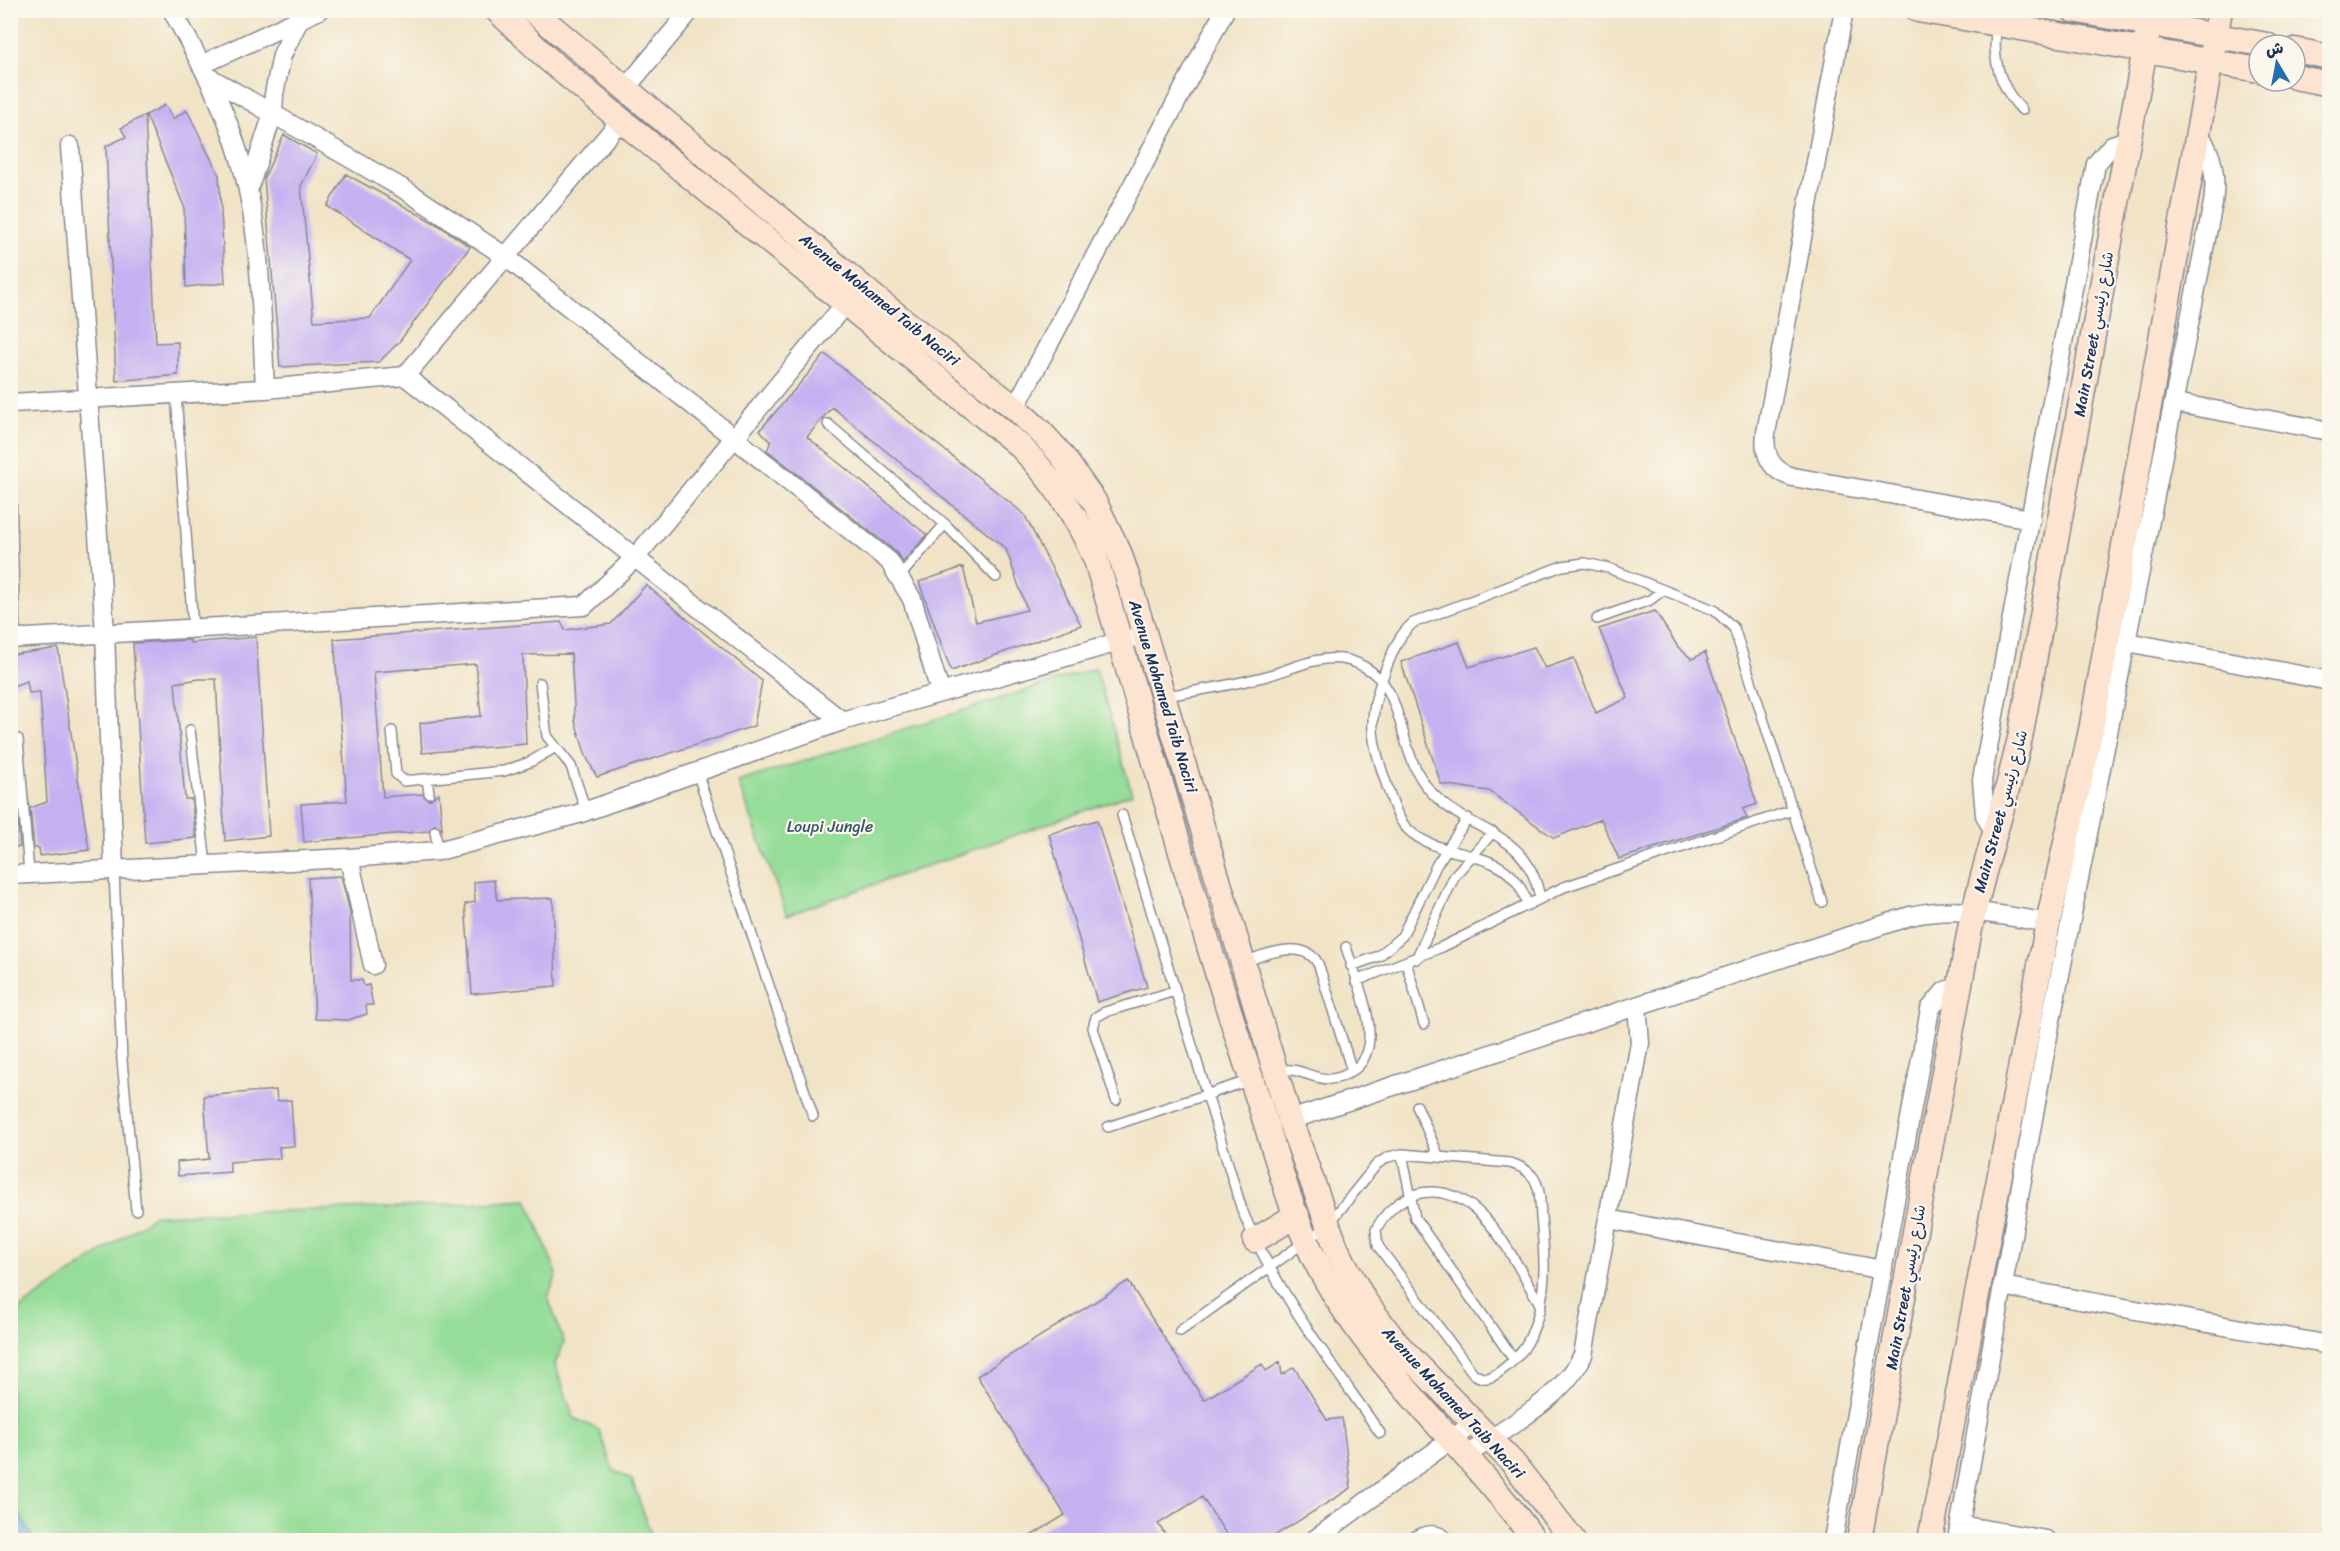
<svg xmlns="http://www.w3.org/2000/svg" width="2340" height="1551" viewBox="0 0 2340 1551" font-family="Sriracha,'Playpen Sans Arabic',sans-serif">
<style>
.green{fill:#95dd98;stroke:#58867b;stroke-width:1.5}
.water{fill:#81b7f0;stroke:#4e73a7;stroke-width:1.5}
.building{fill:#c5b1f1}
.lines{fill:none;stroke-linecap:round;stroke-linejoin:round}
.lane-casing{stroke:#868992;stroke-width:12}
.street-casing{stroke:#868992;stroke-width:21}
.secondary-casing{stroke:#868992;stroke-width:27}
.lane{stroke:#fff;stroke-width:9}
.street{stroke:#fff;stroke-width:18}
.secondary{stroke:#fde4d0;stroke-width:24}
.labels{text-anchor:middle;stroke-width:4.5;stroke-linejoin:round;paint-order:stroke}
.street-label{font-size:16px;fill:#1b2f5e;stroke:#fbf7ec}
.park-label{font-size:16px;fill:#3a5a6c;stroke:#fbf7ec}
</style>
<rect width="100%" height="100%" fill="#fbf7ec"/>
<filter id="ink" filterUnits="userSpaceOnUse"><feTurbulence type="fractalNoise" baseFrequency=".0167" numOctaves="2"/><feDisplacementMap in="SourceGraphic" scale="12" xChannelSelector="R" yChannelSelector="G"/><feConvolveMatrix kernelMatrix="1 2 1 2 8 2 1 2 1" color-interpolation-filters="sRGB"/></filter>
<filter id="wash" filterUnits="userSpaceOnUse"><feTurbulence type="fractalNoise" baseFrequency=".008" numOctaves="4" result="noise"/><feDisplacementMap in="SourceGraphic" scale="24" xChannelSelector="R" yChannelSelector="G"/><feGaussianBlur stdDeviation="1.35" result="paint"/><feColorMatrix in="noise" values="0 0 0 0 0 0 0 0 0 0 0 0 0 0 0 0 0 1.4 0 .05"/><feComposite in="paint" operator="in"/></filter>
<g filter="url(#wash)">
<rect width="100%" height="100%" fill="#f1e3c6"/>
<path class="green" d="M1096,668L1132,794L787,915L738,782Z
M527,1199L557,1274L548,1297L564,1343L555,1364L574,1418L599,1430L613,1470L632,1480L653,1540H33L11,1497V1315L155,1215L408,1207Z"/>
<path class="water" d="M11,1497L33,1540H11Z"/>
<g id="blocks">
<path class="building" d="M165,105L173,119L187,110L219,175L225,283L186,287L184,206L146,115Z
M145,115L156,343L178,342V375L116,381L106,146L126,137L121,128Z
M284,135L317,154L301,186L314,321L370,318L410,260L327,206L346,174L438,225L470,247L399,342L379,362L280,367L264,178Z
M825,354L1024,514L1081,625L951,671L919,582L963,567L976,622L1027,610L1006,549L832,407L807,437L927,535L903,562L896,552L767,450L771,442L760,430Z
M646,585L762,681L754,726L597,777L586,756L575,721L571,654L523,655L526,744L422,753L420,723L481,716L476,664L374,672L383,797L422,794L429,800L439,793L442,830L435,824L428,831L304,842L301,804L347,801L334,639L561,622L565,630L611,624Z
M1655,611L1678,647L1692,659L1705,652L1757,804L1743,809L1747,818L1619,859L1601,819L1554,838L1489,791L1441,784L1401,662L1459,642L1469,667L1534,647L1545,668L1574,658L1596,713L1628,698L1599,629Z
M256,637L269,836L225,841L216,679H199L175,683L185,799H191L196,838L145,843L133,643L190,640V643Z
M58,648L89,850L40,856L39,848H34L30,808L47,802L40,692L29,693L27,681L10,687V655Z
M10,811L17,812L20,847H10Z
M1097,820L1147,987L1097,1002L1049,834Z
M341,876L350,912L351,980H362L364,986L369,985L373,1005H366L367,1014L348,1020L315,1019L308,878Z
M494,880L497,900L553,898L556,986L472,994L465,904L475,902L474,882Z
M276,1090L277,1101L291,1100L294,1146L279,1147L280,1158L230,1162V1172L178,1176L177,1162L209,1159L204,1096Z
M1128,1281L1204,1400L1262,1364L1266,1371L1280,1362L1282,1375L1294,1367L1327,1420L1342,1418L1351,1488L1268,1540H1230L1202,1497L1158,1524L1169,1540H1024L1065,1515L977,1376Z"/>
</g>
</g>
<g filter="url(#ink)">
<use href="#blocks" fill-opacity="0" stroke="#868992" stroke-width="1.5"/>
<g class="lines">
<g class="lane-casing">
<path id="lane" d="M1997,25C1991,58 1999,86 2022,110
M176,394L193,629
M828,424L945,524L900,576
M10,453L15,639
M945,524L996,577
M1597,619L1650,600L1663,590
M540,683L547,736L571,766L586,811
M1165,696C1198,691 1231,685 1263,677C1287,671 1317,655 1342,659C1363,662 1383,677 1391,696C1406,730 1406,767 1434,795C1475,836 1527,829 1540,898
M190,730L206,864
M392,731L396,774L404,781L504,771L530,762L554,748
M18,739L29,873
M697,772L813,1116
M427,779L429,793
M1122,815L1242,1210C1276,1292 1330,1361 1380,1433
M435,831L438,851
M114,871L122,1060L136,1210
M1527,904C1511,845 1450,863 1412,833C1398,822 1394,806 1388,789C1370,736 1366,719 1387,666C1394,649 1399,635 1413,623L1562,566L1585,563L1608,568L1714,610L1734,628L1822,902
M1416,959L1455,875L1493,832
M1245,962C1266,953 1307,938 1319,966L1352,1071
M1406,962L1424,1024
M1351,966L1379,956L1402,936L1437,864L1468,818
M1356,981L1442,947L1564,887L1793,810
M1276,1072C1296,1064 1309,1079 1329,1079C1339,1079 1347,1075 1355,1069C1387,1042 1356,981 1346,947
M1116,1100L1093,1028L1096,1017L1105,1012L1175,991
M1417,1106L1439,1157
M1108,1127L1251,1080
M1402,1154L1415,1218L1514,1360
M1180,1331L1327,1226L1377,1164L1388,1157L1402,1154L1510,1163C1519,1166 1527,1169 1533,1177C1541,1188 1540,1204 1541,1217C1545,1258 1548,1297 1531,1335C1525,1350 1514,1361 1502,1370C1492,1378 1484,1382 1473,1373L1378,1246L1376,1230C1383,1214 1400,1199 1416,1194C1481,1178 1513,1261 1540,1304
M1409,1540C1423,1530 1437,1525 1450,1540"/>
</g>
<g class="street-casing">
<path id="street" d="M172,10C197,56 223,102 238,152C262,228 261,310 265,389
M1844,10L1766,433C1763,455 1771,471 1793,477L2031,519
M201,65L319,10
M207,76L407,191L506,257L889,561L912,599L940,691
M625,89L691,10
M70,146L105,632L114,871
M248,191L273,113L274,94L282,55L299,20
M405,376L621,120
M10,403L265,389L405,376L842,721
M2175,403L2330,431
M1015,408L1225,10
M10,639L584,606L635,558L845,304
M2127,642L2330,681
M1996,836L1985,815L1982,780L2096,164L2112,145L2128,140
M349,858L373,965
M10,875L349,858L438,851L578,814L842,721L1132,638
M1290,1120L1910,916C1957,905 2001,915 2048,923
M1608,1219L1883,1270
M2002,1286L2330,1345
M1466,1456C1504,1428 1563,1399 1583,1355L1640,1043L1637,1006
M1960,1525L2046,1540
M1314,1540L1474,1423
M1833,1540L1930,1009L1945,991L1959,987
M1957,1540L2050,1025L2213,203C2217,176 2213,155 2198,132"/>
</g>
<g class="secondary-casing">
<path id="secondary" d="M497,10L549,60L621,120L1020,446C1054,480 1077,516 1096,560C1149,737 1196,915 1255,1090C1276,1151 1291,1219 1323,1275C1378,1375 1469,1448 1534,1540
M532,10L880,302L1015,408L1040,431L1060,453L1094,501L1119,552L1128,579L1290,1120L1337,1250L1364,1300L1397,1344L1513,1463L1573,1540
M1918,10L2259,70
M2073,10L2267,45
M2295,50L2330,57
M2295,77L2330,84
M1255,1240L1297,1215
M1859,1540L1970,929C1984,863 2007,799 2021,733L2152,10
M1930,1540L2048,923L2091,730L2220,10"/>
</g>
<use href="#lane" class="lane"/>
<use href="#street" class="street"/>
<use href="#secondary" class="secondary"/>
</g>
</g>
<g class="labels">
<g class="street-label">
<text transform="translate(880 299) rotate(39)" y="6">Avenue Mohamed Taib Naciri</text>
<text transform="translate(2093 334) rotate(-80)" y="6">Main Street شارع رئيسي</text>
<text transform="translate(1164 696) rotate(73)" y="6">Avenue Mohamed Taib Naciri</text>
<text transform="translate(2000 811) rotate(-75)" y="6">Main Street شارع رئيسي</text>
<text transform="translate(1905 1287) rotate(-80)" y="6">Main Street شارع رئيسي</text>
<text transform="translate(1454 1402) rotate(47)" y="6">Avenue Mohamed Taib Naciri</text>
</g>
<g class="park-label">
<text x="830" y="832">Loupi Jungle</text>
</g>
</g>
<rect width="2340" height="1551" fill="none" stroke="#fbf7ec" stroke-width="36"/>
<g transform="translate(2277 63) rotate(350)"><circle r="28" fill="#fbf7ec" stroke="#a1a7b3" stroke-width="1.5"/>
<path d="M0-4.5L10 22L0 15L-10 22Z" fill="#1f6fb2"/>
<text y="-9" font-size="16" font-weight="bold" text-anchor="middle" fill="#1b2f5e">ش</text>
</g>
</svg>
